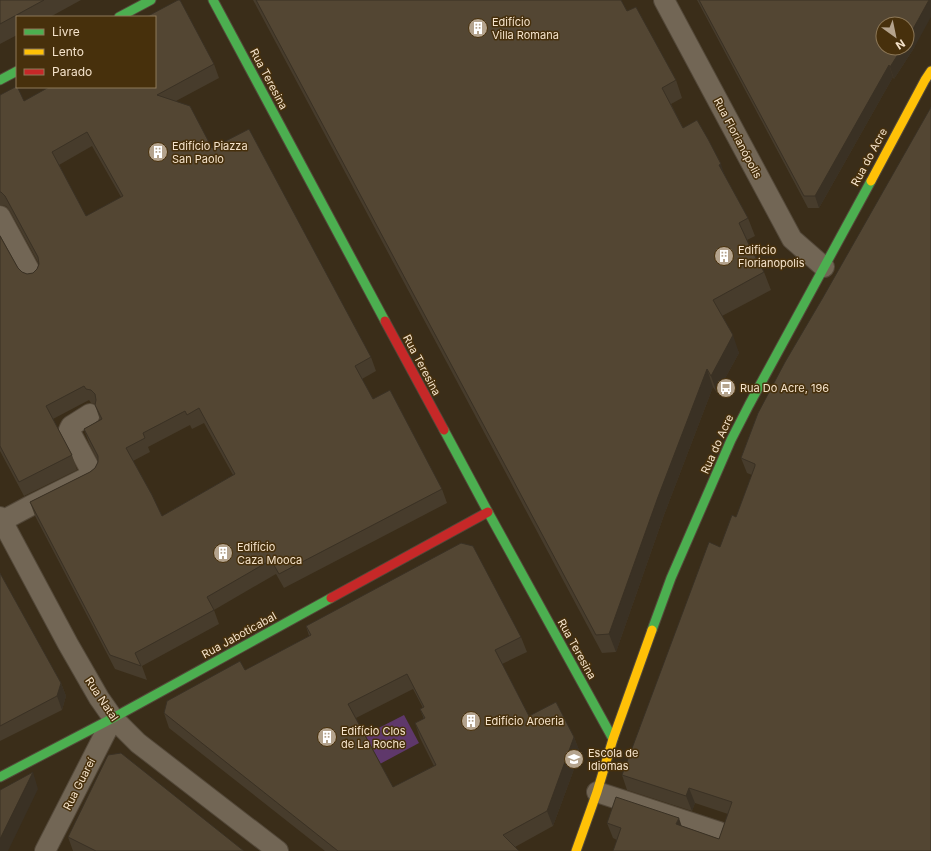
<svg xmlns="http://www.w3.org/2000/svg" width="931" height="851" viewBox="0 0 931 851" font-family="Inter,sans-serif">
<style>
.green{fill:#5f386b}
.lines{fill:none;stroke-linecap:round;stroke-linejoin:round}
.street-casing{stroke:#534839;stroke-width:22}
.fast-casing{stroke:#534839;stroke-width:11}
.slow-casing{stroke:#534839;stroke-width:11}
.jam-casing{stroke:#534839;stroke-width:11}
.street{stroke:#726655;stroke-width:20}
.fast{stroke:#4caf50;stroke-width:9}
.slow{stroke:#ffc107;stroke-width:9}
.jam{stroke:#c62828;stroke-width:9}
.wall{fill:#473c2c;fill-rule:evenodd}
.shaded-wall{fill:#3a3124}
.building{fill:#534633;stroke:#3a3124;fill-rule:evenodd}
.labels{text-anchor:middle;stroke-width:3;stroke-linejoin:round;paint-order:stroke}
.poi-label{font-size:11px;fill:#f5e3cb;stroke:#47300c;text-anchor:start}
.street-label{font-size:11px;fill:#f5e3cb;stroke:#47300c}
</style>
<rect width="100%" height="100%" fill="#3a2d19"/>
<path class="green" d="M404,715L419,743L378,765L363,736Z"/>
<g class="lines">
<g class="street-casing">
<path id="street" d="M664,0L792,239L824,267
M0,216L33,277
M0,517L68,644L99,698L113,718L138,743L278,851
M2,521L30,506L90,476L92,474L91,471L69,430L71,426L90,414
M597,792L719,832
M45,851L113,718"/>
</g>
<g class="fast-casing">
<path id="fast" d="M213,0L385,321
M119,17L151,0
M0,80L17,71
M444,430L488,512L613,739
M652,630L671,578L731,440L749,405L871,181
M0,777L113,718L331,598"/>
</g>
<g class="slow-casing">
<path id="slow" d="M871,181L925,80L931,71
M576,851L597,792L613,739L652,630"/>
</g>
<g class="jam-casing">
<path id="jam" d="M385,321L444,430
M331,598L488,512"/>
</g>
<use href="#street" class="street"/>
<use href="#fast" class="fast"/>
<use href="#slow" class="slow"/>
<use href="#jam" class="jam"/>
</g>
<path class="wall" d="M0,0H81L50,17H17V35L0,44Z
M253,0H621L627,11L676,80L682,98L671,104L683,128L725,176L748,218L755,236L747,240L764,272L771,290L722,316L739,353L717,393L713,387L664,515L616,652L602,653Z
M697,0H931L914,48L894,79L893,77L819,208H808Z
M214,64L219,78L176,101L371,357L376,371L362,379L373,399L442,489L447,503L284,588L276,574L214,610L219,624L142,666L147,680L115,669L35,516L30,502L90,472L95,468L98,462V461L89,443L84,429L100,420L95,405V404L91,403L89,400L53,419L72,455L77,470L24,496L0,451V235L18,268L22,272L27,274L33,273L37,269L39,264L10,211L6,206L0,205V95L24,101ZM92,146L121,197L86,216L59,165ZM204,423L233,475L162,516L133,461L150,452L148,447L190,425L192,429Z
M758,413L931,851L617,840L613,838L607,823L682,826L719,839L728,814L695,803L692,811L627,790L622,775L720,547L736,517L752,475L747,473L741,458Z
M0,573L61,683L66,696L62,710L0,741Z
M306,626L521,637L527,652L502,664L529,716L574,737L580,753L553,826L515,847L519,851H325L169,728L164,713L309,636ZM413,689L423,708L420,709L424,719L415,723L420,738L434,766L393,787L356,718Z
M68,837L244,851H73Z"/>
<path class="shaded-wall" d="M929,0H931V17L914,48L894,79L890,67L902,48H907V40Z
M889,65L893,77L819,208L815,196Z
M721,164L727,182L719,165Z
M733,335L739,353L717,393L711,376Z
M707,369L713,387L664,515L616,652L609,634L658,497Z
M61,683L66,696L62,710L57,696Z
M574,737L580,753L553,826L547,811Z
M33,772L38,789L8,851H0V839Z
M689,788L695,803L692,811L686,796Z
M679,818L684,833L676,824Z"/>
<path class="building" d="M0,0H44L0,24Z
M178,0H180L214,64L157,95L190,106L212,148L249,129L371,357L355,366L373,399L390,390L442,489L279,574L271,560L207,597L214,610L135,653L141,666L110,655L30,502L90,472L95,468L98,462V456L84,429L102,419L95,405L96,400L95,394L91,390L86,389L84,386L46,406L72,455L19,482L0,446V236L18,268L22,272L27,274L33,273L37,269L39,264L38,257L5,196L1,192H0V95L17,86L24,101L49,87H155V17H146ZM87,132L123,196L86,216L52,152ZM199,408L235,474L162,516L152,495L126,448L145,438L143,433L185,411L187,415Z
M256,0H621L627,11L636,7L676,80L662,88L683,128L697,120L708,139L721,164L719,165L748,218L739,223L751,249L764,272L713,300L733,335L711,376L707,369L658,497L609,634L596,635Z
M699,0H929L907,40V24H883V48H902L890,67L889,65L815,196H804Z
M931,107V851H613L621,828L607,823L616,797L679,818L676,824L719,839L732,802L689,788L686,796L622,775L709,542L720,547L732,515L736,517L755,466V464L741,458L758,413L785,362L822,299Z
M461,543L473,546L521,637L495,650L529,716L556,702L574,737L547,811L503,835L519,851H338L164,713L167,701L240,661L245,670L311,635L306,626ZM407,674L424,707L420,709L425,718L415,723L436,765L393,787L348,704Z
M0,573L61,683L57,696L0,726Z
M121,753L244,851H96L68,837L108,755Z
M33,772L0,839V790Z"/>
<defs>
<g id="building-disc" transform="scale(1)"><circle r="9.5" fill="#b4a38d" stroke="#47300c"/><path d="M-4-6H4V6H1V3H-1V6H-4ZM-2.5-4.3h1.7v1.8h-1.7ZM.8-4.3h1.7v1.8H.8ZM-2.5-1h1.7V.8h-1.7ZM.8-1h1.7V.8H.8Z" fill="#fff"/></g>
<g id="bus-disc" transform="scale(1)"><circle r="9.5" fill="#b4a38d" stroke="#47300c"/><path d="M-5-6H5V4H4V6H2V4H-2V6H-4V4H-5ZM-3.5-4V0h7V-4ZM-3.5 1.2v1.5H-2V1.2ZM2 1.2v1.5H3.5V1.2Z" fill="#fff"/></g>
<g id="school-disc" transform="scale(1)"><circle r="9.5" fill="#b4a38d" stroke="#47300c"/><path d="M0-5L7-2L0 1L-7-2ZM-4 1L0 2.5L4 1V4Q0 6-4 4Z" fill="#fff"/></g>
</defs>
<g fill-rule="evenodd">
<use href="#building-disc" x="478" y="28"/>
<use href="#building-disc" x="158" y="152"/>
<use href="#building-disc" x="724" y="256"/>
<use href="#bus-disc" x="726" y="388"/>
<use href="#building-disc" x="223" y="553"/>
<use href="#building-disc" x="471" y="721"/>
<use href="#building-disc" x="327" y="737"/>
<use href="#school-disc" x="574" y="759"/>
</g>
<g class="labels">
<g class="poi-label">
<text x="492" y="26">Edifício<tspan x="492" dy="13">Villa Romana</tspan></text>
<text x="172" y="150">Edifício Piazza<tspan x="172" dy="13">San Paolo</tspan></text>
<text x="738" y="254">Edificio<tspan x="738" dy="13">Florianopolis</tspan></text>
<text x="740" y="392">Rua Do Acre, 196</text>
<text x="237" y="551">Edifício<tspan x="237" dy="13">Caza Mooca</tspan></text>
<text x="485" y="725">Edifício Aroeria</text>
<text x="341" y="735">Edifício Clos<tspan x="341" dy="13">de La Roche</tspan></text>
<text x="588" y="757">Escola de<tspan x="588" dy="13">Idiomas</tspan></text>
</g>
<g class="street-label">
<text transform="translate(269 79) rotate(62)" y="4">Rua Teresina</text>
<text transform="translate(738 138) rotate(62)" y="4">Rua Florianópolis</text>
<text transform="translate(869 157) rotate(-62)" y="4">Rua do Acre</text>
<text transform="translate(422 365) rotate(62)" y="4">Rua Teresina</text>
<text transform="translate(717 444) rotate(-66)" y="4">Rua do Acre</text>
<text transform="translate(239 635) rotate(-29)" y="4">Rua Jaboticabal</text>
<text transform="translate(577 649) rotate(61)" y="4">Rua Teresina</text>
<text transform="translate(102 699) rotate(56)" y="4">Rua Natal</text>
<text transform="translate(79 784) rotate(-63)" y="4">Rua Guareí</text>
</g>
</g>
<rect x="16" y="16" width="140" height="72" fill="#47300c" stroke="#8d7858"/>
<rect x="24" y="29" width="20" height="6" fill="#4caf50" stroke="#8d7858"/>
<text x="52" y="36" font-size="12" fill="#f5e3cb">Livre</text>
<rect x="24" y="49" width="20" height="6" fill="#ffc107" stroke="#8d7858"/>
<text x="52" y="56" font-size="12" fill="#f5e3cb">Lento</text>
<rect x="24" y="69" width="20" height="6" fill="#c62828" stroke="#8d7858"/>
<text x="52" y="76" font-size="12" fill="#f5e3cb">Parado</text>
<g transform="translate(895 36) rotate(147)"><circle r="19" fill="#47300c" stroke="#8d7858"/>
<path d="M0-3L7 15L0 10L-7 15Z" fill="#b4a38d"/>
<text y="-6" font-size="11" font-weight="bold" text-anchor="middle" fill="#f5e3cb">N</text>
</g>
</svg>
